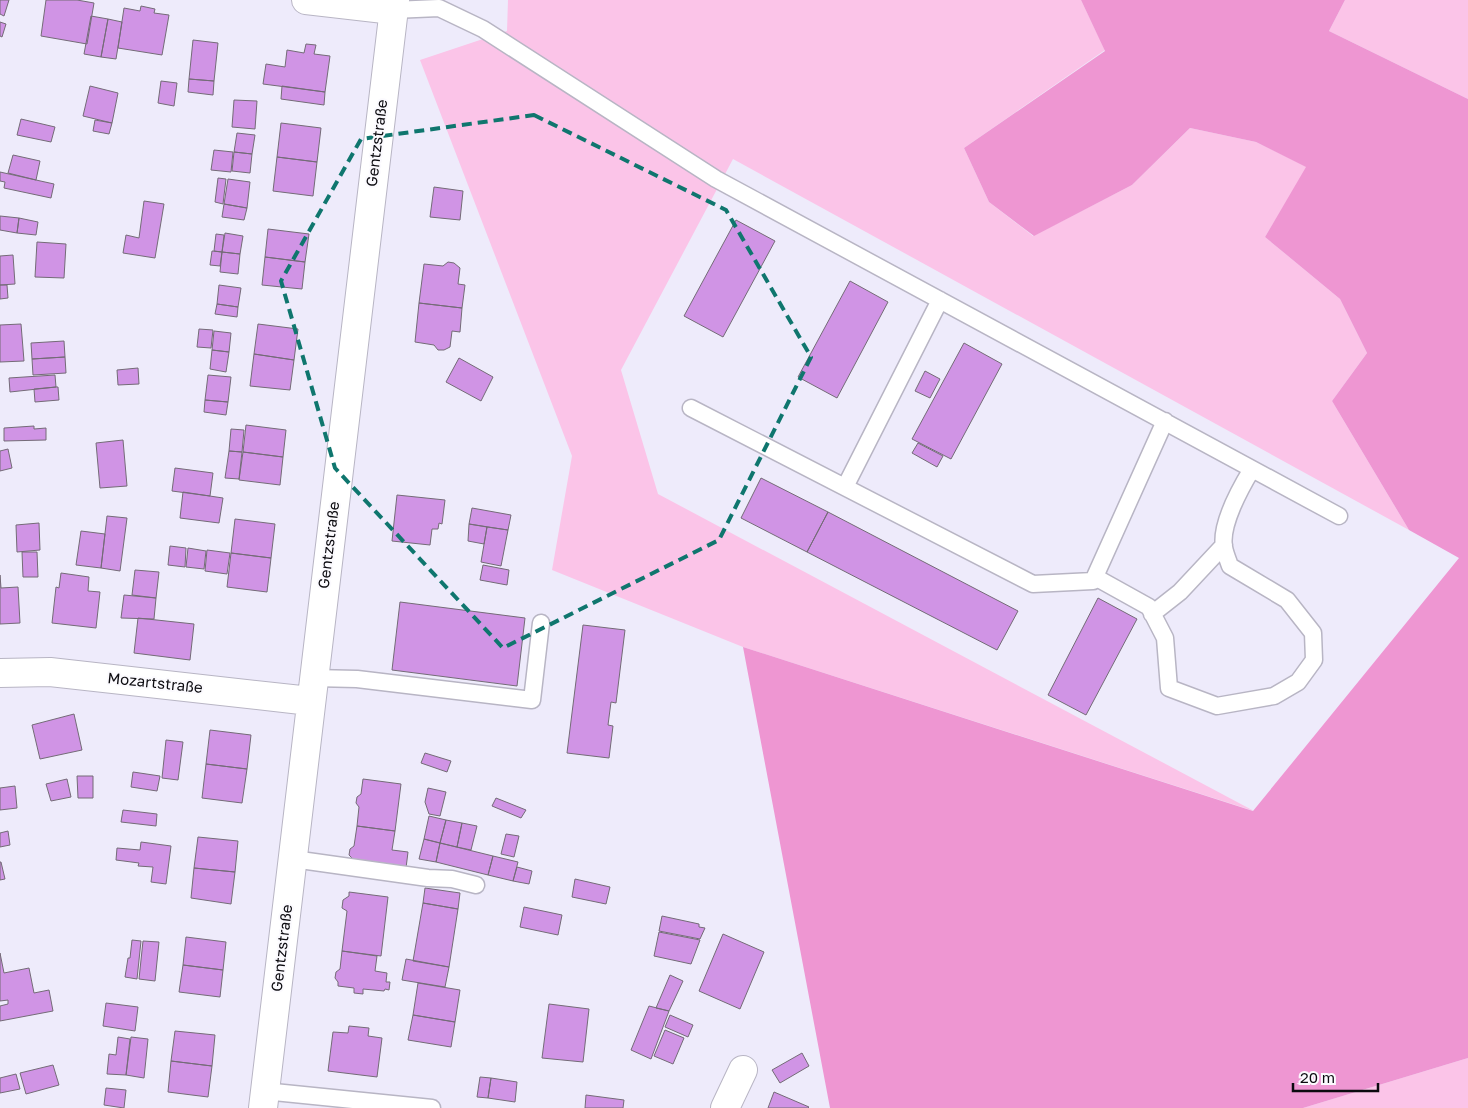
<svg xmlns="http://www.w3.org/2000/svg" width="1468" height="1108" viewBox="0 0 1468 1108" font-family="'Golos Text',sans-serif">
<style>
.green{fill:#fbc4e8}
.forest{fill:#ee96d2}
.building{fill:#d094e5;stroke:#746b77}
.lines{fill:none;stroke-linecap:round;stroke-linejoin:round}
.service-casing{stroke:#b8b5c4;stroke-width:19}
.minor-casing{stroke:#b8b5c4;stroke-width:30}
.service{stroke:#fff;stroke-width:16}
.minor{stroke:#fff;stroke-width:28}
.marked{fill:none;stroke:#0f766e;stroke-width:4;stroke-dasharray:10 6;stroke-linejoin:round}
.labels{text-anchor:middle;stroke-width:4;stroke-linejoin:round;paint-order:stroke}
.street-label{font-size:15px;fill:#0b0a0f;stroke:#fbfafe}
</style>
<rect width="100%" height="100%" fill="#eeebfb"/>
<path class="green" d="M508,0H1081L1105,50L964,148L989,202L1033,236L1132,185L1190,128L1256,142L1307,167L1265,237L1340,299L1367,353L1332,401L1409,530L733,159L621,370L658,494L1254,811L743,647L552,570L572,456L420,60L507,31Z
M1345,0H1468V99L1329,31Z
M1468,1058V1108H1303Z"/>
<path class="forest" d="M1081,0H1345L1329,31L1468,99V1058L1303,1108H830L743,647L1253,811L1459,558L1409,530L1332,401L1367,353L1340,299L1265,237L1306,167L1256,142L1190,128L1132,185L1034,236L989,202L964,148L1105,51Z"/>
<path class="building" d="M0,0H9L4,16L0,14Z
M46,0H77L94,3L87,44L41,36Z
M141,6L155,9L154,13L169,15L162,55L118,48L124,8L140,11Z
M91,16L108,19L101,57L84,54Z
M108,19L122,22L116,59L101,57Z
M0,22L6,24L2,37L0,36Z
M193,40L218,43L214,81L189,79Z
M306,44L316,45L314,54L330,56L325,92L263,84L266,64L285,67L287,50L304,53Z
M189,79L214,81L213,95L188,92Z
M161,81L177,83L174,106L158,103Z
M90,86L118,93L112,123L83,116Z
M282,86L325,92L324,105L281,99Z
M234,100L257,101L255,129L232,127Z
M21,119L55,127L51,142L17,135Z
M95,120L112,123L109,134L93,131Z
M281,123L321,128L317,162L277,157Z
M237,133L255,135L252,154L234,152Z
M214,150L233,152L231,172L211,170Z
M234,152L252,154L250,173L232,171Z
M13,155L40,161L36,180L8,173Z
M277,157L317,162L313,196L273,191Z
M0,172L54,184L51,198L4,188L5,182L0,181Z
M218,178L226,179L223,204L215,202Z
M228,179L250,182L247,208L224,204Z
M434,187L463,191L460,220L430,217Z
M144,201L164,204L155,258L123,253L126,235L139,238Z
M224,204L247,208L244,220L222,217Z
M0,216L19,218L17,233L0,230Z
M19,218L38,222L36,235L17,233Z
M736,220L775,241L723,337L684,316Z
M268,229L309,234L305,262L265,257Z
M225,233L243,236L240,254L222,252Z
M216,234L224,235L222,252L214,251Z
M37,242L66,244L64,278L35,277Z
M212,251L222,252L220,266L210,265Z
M222,252L240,254L238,274L220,272Z
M13,255L15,284L0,285V256Z
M265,257L305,262L302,289L262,285Z
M448,262L454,263L460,268L458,284L465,285L462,308L419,303L424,264L443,266Z
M850,281L888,302L837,398L798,377Z
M0,285H7L8,298L0,299Z
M219,285L241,288L238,307L217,304Z
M419,303L462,308L460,332L452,331L450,347L444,350H438L434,345L415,342Z
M217,304L238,307L237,317L215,314Z
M21,324L24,361L0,362V325Z
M258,324L298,329L294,360L254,354Z
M199,329L213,330L211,348L197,347Z
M214,331L231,333L229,352L212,350Z
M64,341L65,357L32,359L31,343Z
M964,343L1002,364L951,459L912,439Z
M212,350L229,352L226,372L210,369Z
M254,354L294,360L290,390L250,386Z
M65,357L66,373L33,375L32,359Z
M459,358L493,377L481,401L446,382Z
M138,368L139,384L118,385L117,370Z
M925,371L940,379L930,398L915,391Z
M55,375L56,387L10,392L9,378Z
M208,375L231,377L228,402L205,400Z
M56,387H58L59,400L35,402L34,389Z
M205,400L228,402L226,415L204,412Z
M246,425L286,430L283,457L243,452Z
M34,426V429L46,428V440L4,441V428Z
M231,429L244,430L242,452L229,451Z
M123,440L127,486L100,488L96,443Z
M918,443L943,456L937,467L912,453Z
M8,449L12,468L0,471V451Z
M229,451L242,452L239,479L225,478Z
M243,452L283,457L280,485L239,480Z
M175,468L213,473L210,496L172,491Z
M761,478L828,512L807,552L741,518Z
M183,492L223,498L219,523L180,518Z
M397,495L445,500L442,524L439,523L438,529H432L430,545L392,541Z
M472,508L511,515L508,530L469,524Z
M828,512L1018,611L997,650L807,552Z
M107,516L127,518L120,571L101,568Z
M235,519L275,524L271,558L231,553Z
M39,523L40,550L17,552L16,525Z
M469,524L487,527L484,544L468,541Z
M487,527L508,530L501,566L481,562Z
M81,531L105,534L101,568L76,565Z
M170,546L186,548L185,567L168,565Z
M188,548L206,551L204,569L186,567Z
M207,550L230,553L227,574L205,571Z
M22,552H37L38,577H23Z
M231,553L271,558L267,592L227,587Z
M483,565L509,570L507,585L480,580Z
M135,570L159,572L156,598L132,595Z
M61,573L89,577L88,591L100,592L96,628L52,623L56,587L59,588Z
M0,575L1,588L18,587L20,623L0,624Z
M124,595L156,598L154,619L121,618Z
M1098,598L1137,619L1086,715L1048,695Z
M400,602L525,618L517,686L392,670Z
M138,618L194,624L190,660L134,653Z
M583,625L625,630L616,703L611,702L608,725L613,726L609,758L567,753Z
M74,714L82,750L40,759L32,725Z
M210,730L251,735L247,769L206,764Z
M166,740L183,742L178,780L162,778Z
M425,753L451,761L447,772L421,763Z
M206,764L247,769L242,803L202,798Z
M133,772L160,776L157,791L131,787Z
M77,776H93V798H78Z
M67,779L71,797L51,801L46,784Z
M363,779L401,784L395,831L357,826L359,807L356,803L357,797L361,794Z
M15,786L17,808L0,810V788Z
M428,788L446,792L440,816L429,814L425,802Z
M496,798L526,810L521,818L492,806Z
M123,810L157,814L156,826L121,822Z
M429,816L446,820L440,843L424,839Z
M446,820L462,823L457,847L440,843Z
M462,823L477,826L471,850L457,847Z
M357,826L395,831L392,850L408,852L406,868L352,861V858L349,855L350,849L354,846Z
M8,831L10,845L0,847V833Z
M506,834L519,836L514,857L501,854Z
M198,837L238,841L235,872L194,868Z
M424,839L440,843L436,862L419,859Z
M141,842L171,846L166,884L151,882L153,867L138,866L139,863L116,860L117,848L140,850Z
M440,843L493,856L488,875L436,862Z
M493,856L518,862L513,881L488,875Z
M0,862H1L5,879L0,880Z
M517,867L532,871L529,884L513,881Z
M194,868L235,872L231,904L191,898Z
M575,879L610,887L606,904L572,897Z
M425,888L460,893L458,909L423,903Z
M349,892L388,897L381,956L342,951L347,911L342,908L343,900L349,896Z
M423,903L458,909L449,967L413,961Z
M524,907L562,915L558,935L520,927Z
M662,916L699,924V927L705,928L700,939L659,931Z
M659,932L700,940L691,964L654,956Z
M723,934L764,952L740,1009L699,991Z
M186,937L226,942L223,970L183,965Z
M132,940L141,941L137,979L125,977L128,958H130Z
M143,941L159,942L155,981L139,979Z
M342,951L377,956L375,971L387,973L386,982H390L389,990L385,989L384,991L363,989V994L354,993V988L338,986V982L335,978L336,972L340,969Z
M0,953L4,973L29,968L34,993L49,990L53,1011L0,1021V1006L8,1004V1000L0,1001Z
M406,959L449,967L445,987L402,980Z
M183,965L223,970L220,997L179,992Z
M670,975L683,981L669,1011L656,1008Z
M418,983L460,990L455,1022L413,1015Z
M106,1003L138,1007L135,1031L103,1026Z
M549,1004L589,1009L583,1062L542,1058Z
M649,1006L669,1011L651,1059L631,1050Z
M413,1015L455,1022L451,1047L408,1040Z
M670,1015L693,1025L688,1037L665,1027Z
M349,1026L369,1028L368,1036L382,1038L377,1077L328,1071L333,1032L348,1033Z
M665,1030L684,1038L673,1064L654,1056Z
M175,1031L215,1035L212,1066L171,1061Z
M118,1037L130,1039L126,1075L107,1074L109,1054L116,1055Z
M131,1037L148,1039L144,1078L126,1075Z
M802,1053L809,1066L780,1083L772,1070Z
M171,1061L212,1066L208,1097L168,1092Z
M53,1065L59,1085L26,1094L20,1073Z
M16,1074L20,1089L0,1093V1078Z
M480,1077L491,1078L488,1098L477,1097Z
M491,1078L517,1082L515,1102L488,1098Z
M106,1088L126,1090L124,1108L104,1105Z
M774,1092L809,1107L808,1108H768Z
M586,1095L624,1100L623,1108H585Z"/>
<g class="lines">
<g class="service-casing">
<path id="service" d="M393,10L439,8L483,29L716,179L1339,516
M691,408L1033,584L1093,581L1165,421
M845,487L940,300
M1095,577L1149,607L1165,638L1169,688L1217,706L1274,696L1298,682L1314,660L1313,633L1287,600L1230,566C1228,560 1225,553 1224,547C1220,525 1241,487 1252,469
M1152,614L1180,592L1224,545
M313,678L357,679L532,700L541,623
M293,859L428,878L452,879L476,885
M264,1091L432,1108"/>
</g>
<g class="minor-casing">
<path id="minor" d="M306,0L393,10
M0,673L50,672L310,701
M263,1108L395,0
M725,1108L743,1070"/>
</g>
<use href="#service" class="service"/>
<use href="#minor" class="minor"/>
</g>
<path class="marked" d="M534,115L726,210L811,357L719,540L503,648L335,468L281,281L361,139Z"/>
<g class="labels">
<g class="street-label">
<text transform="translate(377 143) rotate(-83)" y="5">Gentzstraße</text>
<text transform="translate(329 545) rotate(-83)" y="5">Gentzstraße</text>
<text transform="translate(155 683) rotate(6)" y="5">Mozartstraße</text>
<text transform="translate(282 948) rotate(-83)" y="5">Gentzstraße</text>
</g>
</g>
<path d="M1293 1083v8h85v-8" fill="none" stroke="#0b0a0f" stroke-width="2.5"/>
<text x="1300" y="1083" font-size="15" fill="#0b0a0f" stroke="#fbfafe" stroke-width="4" paint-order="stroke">20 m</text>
</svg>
